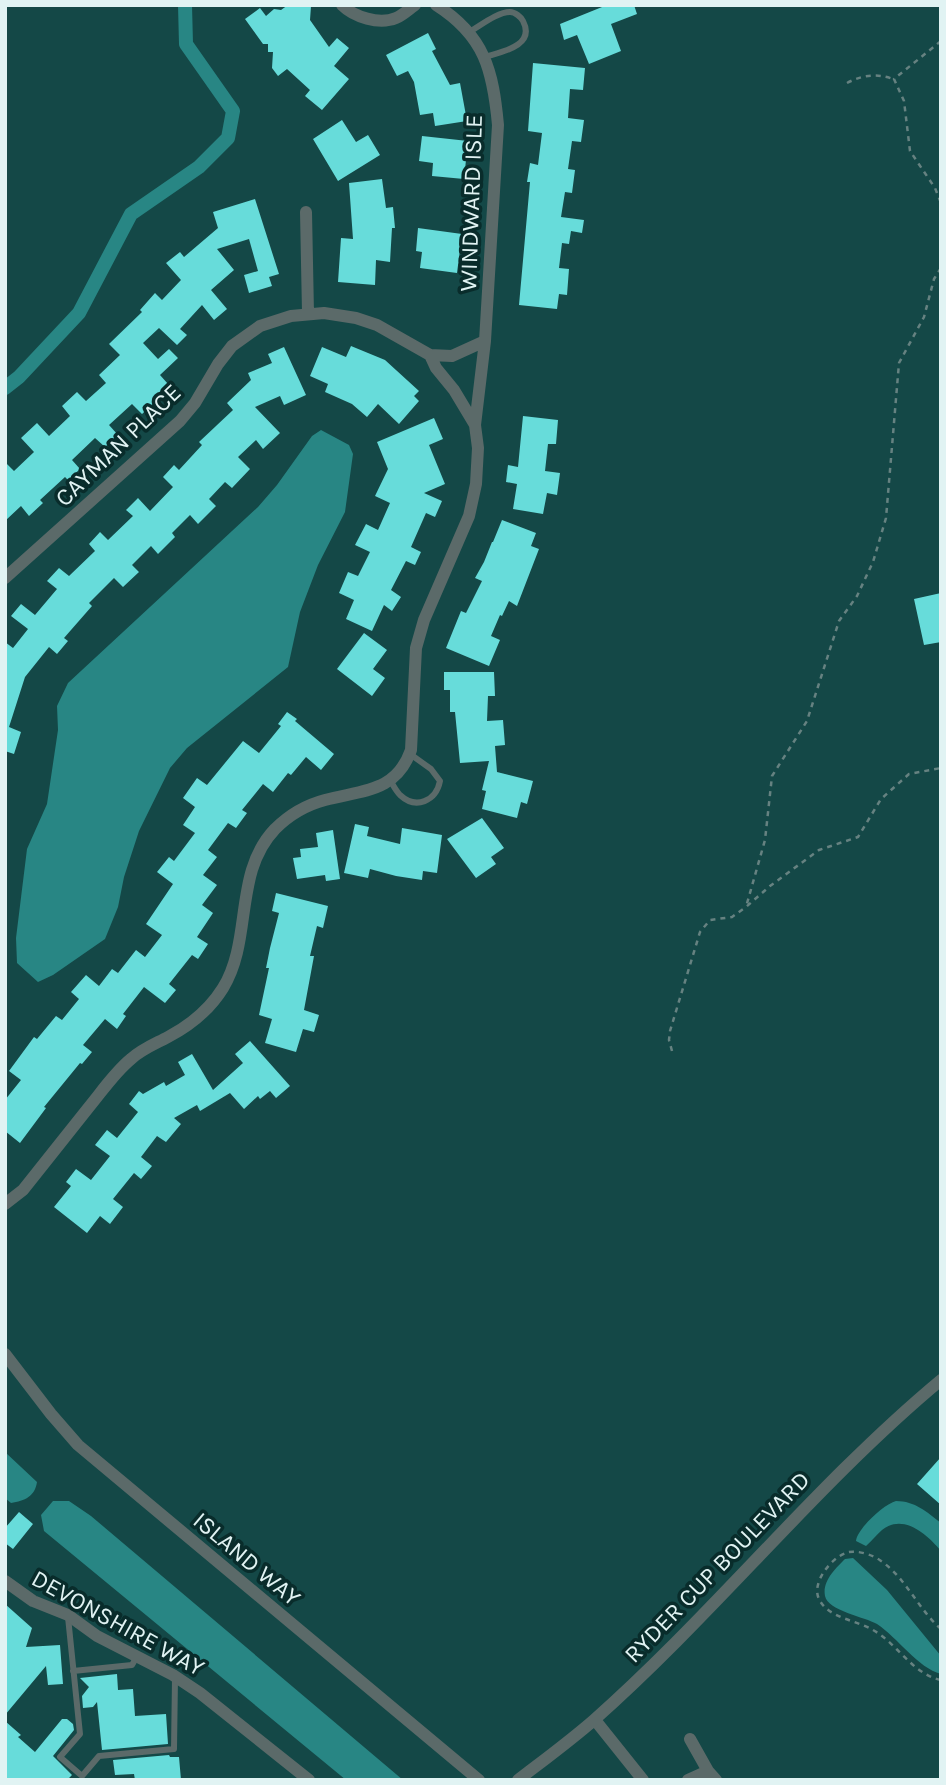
<svg xmlns="http://www.w3.org/2000/svg" width="946" height="1785" viewBox="0 0 946 1785" font-family="Karla,sans-serif">
<style>
.green{fill:#144847}
.water{fill:#288684}
.lines{fill:none;stroke-linecap:round;stroke-linejoin:round}
.canal{stroke:#288684;stroke-width:14}
.building{fill:#67dcda}
.path{stroke:#668281;stroke-width:2.5;stroke-dasharray:5 5;stroke-linecap:butt}
.service{stroke:#5b6a69;stroke-width:6}
.minor{stroke:#5b6a69;stroke-width:12}
.labels{text-anchor:middle;stroke-width:7;stroke-linejoin:round;paint-order:stroke}
.street-label{font-size:24px;fill:#e1f3f3;stroke:#092c2b}
</style>
<rect width="100%" height="100%" fill="#092c2b"/>
<path class="green" d="M5,5H941V1780H5Z"/>
<path class="water" d="M321,430L349,445L353,454L345,512L318,565L300,612L288,667L187,748L170,768L139,831L124,877L118,907L105,939L53,975L38,982L17,963L16,938L27,849L47,804L58,730L57,706L68,683L258,507L277,485L312,436Z
M5,1452L37,1482C35,1496 25,1501 11,1503L5,1498Z
M53,1501H69L91,1516L403,1780H346L44,1531L41,1515Z
M896,1501C915,1501 927,1512 941,1523V1551C927,1534 903,1513 882,1530C876,1535 872,1541 866,1546L856,1541C857,1529 884,1504 896,1501Z
M853,1558L887,1590L941,1656V1674C918,1668 898,1638 877,1624C865,1617 828,1611 825,1596C822,1581 836,1568 845,1559Z"/>
<g class="lines">
<path class="canal" d="M5,388L19,377L79,313L131,214L199,167L228,138L233,111L186,44L185,5"/>
</g>
<path class="building" d="M288,5L311,6L310,20L329,47L337,38L349,48L334,66L349,79L322,110L305,96L310,90L287,69L278,76L272,68L273,52H268V44H263L245,19L260,8L266,16L274,9L281,10Z
M607,5H634L637,14L611,24L621,51L589,64L577,35L564,40L560,24Z
M428,33L436,49L432,51L450,85L460,83L467,121L435,126L433,113L420,115L414,82L408,71L397,76L386,55Z
M533,63L585,68L583,90L570,89L568,118L584,120L581,142L572,141L568,169L575,170L572,193L565,192L561,217L584,220L582,233L571,231L569,244L562,243L559,268L569,269L567,295L559,294L557,309L519,305L530,182H527L530,163L538,165L542,133L528,131Z
M342,120L356,142L368,135L380,155L338,181L313,139Z
M422,136L468,141L464,179L432,176L433,163L419,161Z
M382,179L386,208L393,207L395,228H392L390,262L376,260L375,285L338,282L341,238L353,239L349,183Z
M255,199L279,274L269,277L272,286L249,293L244,275L258,271L249,239L217,249L234,270L211,290L227,309L214,320L202,305L180,329L187,335L177,345L159,328L143,343L158,359L169,349L178,358L160,375L168,384L152,399L155,402L142,414L132,404L109,425L118,435L105,447L95,438L72,460L80,469L68,480L65,477L40,500L43,503L29,516L21,506L5,521V462L14,471L34,452L21,438L37,423L49,436L70,416L62,406L77,392L86,401L106,383L99,375L120,355L109,344L142,312L140,310L155,293L162,300L181,280L166,263L180,252L184,257L218,228L213,212Z
M418,228L462,234L457,273L420,268L422,252L416,251Z
M351,346L385,360L419,391L414,396L419,401L399,424L378,404L367,417L352,404L325,392L328,384L310,376L322,347L346,357Z
M284,347L306,395L284,405L280,396L255,407L280,433L263,449L256,440L238,457L250,469L232,488L225,482L209,499L216,506L198,524L190,515L172,533L175,537L158,554L151,546L132,565L139,572L123,587L114,578L89,603L92,606L64,638L68,641L57,654L49,647L25,677L9,727L21,732L14,754L5,751V642L13,648L28,629L11,616L21,604L35,615L57,589L47,581L59,568L69,576L95,551L89,544L100,532L108,540L133,516L126,510L138,498L150,511L173,487L163,477L174,465L179,470L202,445L199,442L233,410L227,403L251,380L248,373L272,363L268,354Z
M523,416L558,420L556,444H548L545,471L560,473L557,495L547,493L543,514L513,509L517,484L506,482L508,465L518,467Z
M434,418L443,439L429,445L445,484L424,493L442,501L435,517L426,513L411,547L421,552L415,565L406,561L391,590L401,597L392,611L384,605L372,631L346,619L354,600L339,593L348,572L358,576L370,552L355,545L366,524L378,530L390,503L375,496L388,469L377,442Z
M502,520L536,533L531,546L539,549L517,606L509,601L502,616L500,615L491,636L500,640L489,666L446,648L461,611L466,613L482,581L475,578L484,562L492,542H493Z
M941,593V642L924,645L914,599Z
M364,633L387,650L373,669L385,678L372,696L337,669Z
M444,672H494L495,696H488L487,721L503,720L505,745L495,746L497,772L533,781L527,804L521,802L517,818L482,809L486,791L482,790L489,761L460,763L455,712H450V690H444Z
M287,712L297,719L295,721L334,754L321,770L306,757L291,775L288,773L273,792L263,784L242,810L247,813L236,828L228,823L208,850L217,857L203,875L217,885L202,905L213,913L197,937L208,944L198,959L192,955L169,984L176,990L165,1003L144,987L123,1014L126,1016L117,1029L105,1019L83,1045L92,1052L82,1064L80,1063L44,1107L46,1108L20,1143L5,1131V1100L21,1080L9,1071L34,1037L37,1039L56,1016L62,1020L79,999L71,992L86,975L99,986L112,969L118,973L136,950L145,957L162,935L146,924L173,884L157,872L169,857L174,861L195,833L183,825L195,807L183,798L197,778L207,785L243,741L259,753L281,726L278,724Z
M482,818L504,848L491,857L496,864L476,878L447,839Z
M355,824L369,827L367,836L400,844L402,828L442,835L437,873L423,871L422,880L396,876L370,869L368,878L344,873Z
M333,830L340,879L326,881L325,875L297,879L293,858L301,857L300,849L318,847L316,833Z
M276,893L328,906L323,928L317,926L310,956H314L304,1010L319,1015L314,1032L303,1029L296,1052L265,1043L272,1019L259,1015L269,968H266L270,948L279,913L272,911Z
M250,1041L290,1086L276,1098L270,1091L260,1099L258,1096L244,1109L230,1093L200,1111L197,1105L174,1118L181,1124L166,1142L157,1136L141,1157L152,1166L141,1179L134,1173L113,1199L123,1207L110,1224L100,1216L87,1233L54,1207L71,1186L66,1182L76,1169L91,1180L110,1156L95,1145L107,1130L117,1138L138,1112L129,1104L139,1091L143,1094L164,1082L166,1086L185,1075L178,1062L192,1054L213,1090L243,1063L235,1054Z
M941,1457V1505L917,1484Z
M19,1512L33,1524L13,1549L5,1543V1528Z
M5,1604L32,1628L26,1647L60,1645L63,1684L48,1685L46,1666L5,1715Z
M117,1674L118,1690L133,1689L135,1716L166,1714L168,1744L102,1750L97,1702L93,1707L83,1708L82,1696L89,1687L80,1678Z
M62,1719H67L73,1724L74,1730L53,1756L72,1775L67,1780H5V1721L21,1735L18,1737L35,1752Z
M169,1755L170,1757H179L181,1780H135L134,1774L115,1775L113,1760Z"/>
<g class="lines">
<path class="path" d="M941,41L894,79L904,101L910,151L935,188L941,203
M847,83C862,75 877,73 893,79
M941,268L934,279L924,317L899,363L886,518L873,562L857,596L839,621L807,721L772,776L765,840L746,907L770,886L819,850L858,837L881,799L909,774L941,768
M672,1051L669,1040L670,1031L700,932L710,920L732,917L746,907
M941,1629C918,1609 906,1578 881,1561C874,1555 855,1549 846,1553C831,1558 811,1583 819,1599C828,1618 856,1620 873,1630C898,1644 912,1674 941,1680"/>
<path class="service" d="M469,32C480,26 497,12 510,12C515,12 521,17 523,21C536,46 501,52 485,57
M390,780C393,785 396,791 400,795C416,810 436,801 440,781L431,769L410,754
M68,1617L80,1734L60,1757L82,1776L99,1756L174,1749L175,1678
M73,1671L132,1665L136,1658"/>
<path class="minor" d="M342,5C354,17 379,25 396,18C403,15 409,9 415,5
M436,5C485,36 493,71 498,125L485,341L475,425
M306,212L308,313
M430,355L452,356L485,341
M5,578L180,421L195,403L218,364L232,346L260,326L291,316L324,313L356,318L377,325L430,355L436,368L454,390L475,425L478,448L476,484L469,516L424,620L416,648L411,750C396,793 361,790 325,800C306,805 289,815 275,829C233,873 253,939 223,988C210,1009 189,1026 168,1037C155,1044 142,1049 131,1059C115,1072 103,1090 89,1107C67,1135 45,1162 23,1190L5,1204
M5,1354L51,1414L78,1445L479,1780
M5,1581L33,1601L68,1615L97,1636L173,1675L200,1693L309,1780
M595,1720L643,1780
M690,1739L708,1771L716,1780
M518,1780C544,1760 570,1741 594,1720C716,1612 816,1484 941,1380
M688,1780L708,1771"/>
</g>
<g class="labels">
<g class="street-label">
<text transform="translate(471 203) rotate(-88)" y="8">WINDWARD ISLE</text>
<text transform="translate(118 445) rotate(-44)" y="8">CAYMAN PLACE</text>
<text transform="translate(247 1559) rotate(40)" y="8">ISLAND WAY</text>
<text transform="translate(717 1567) rotate(-46)" y="8">RYDER CUP BOULEVARD</text>
<text transform="translate(118 1623) rotate(29)" y="8">DEVONSHIRE WAY</text>
</g>
</g>
<rect width="946" height="1785" fill="none" stroke="#e1f3f3" stroke-width="14"/>
</svg>
